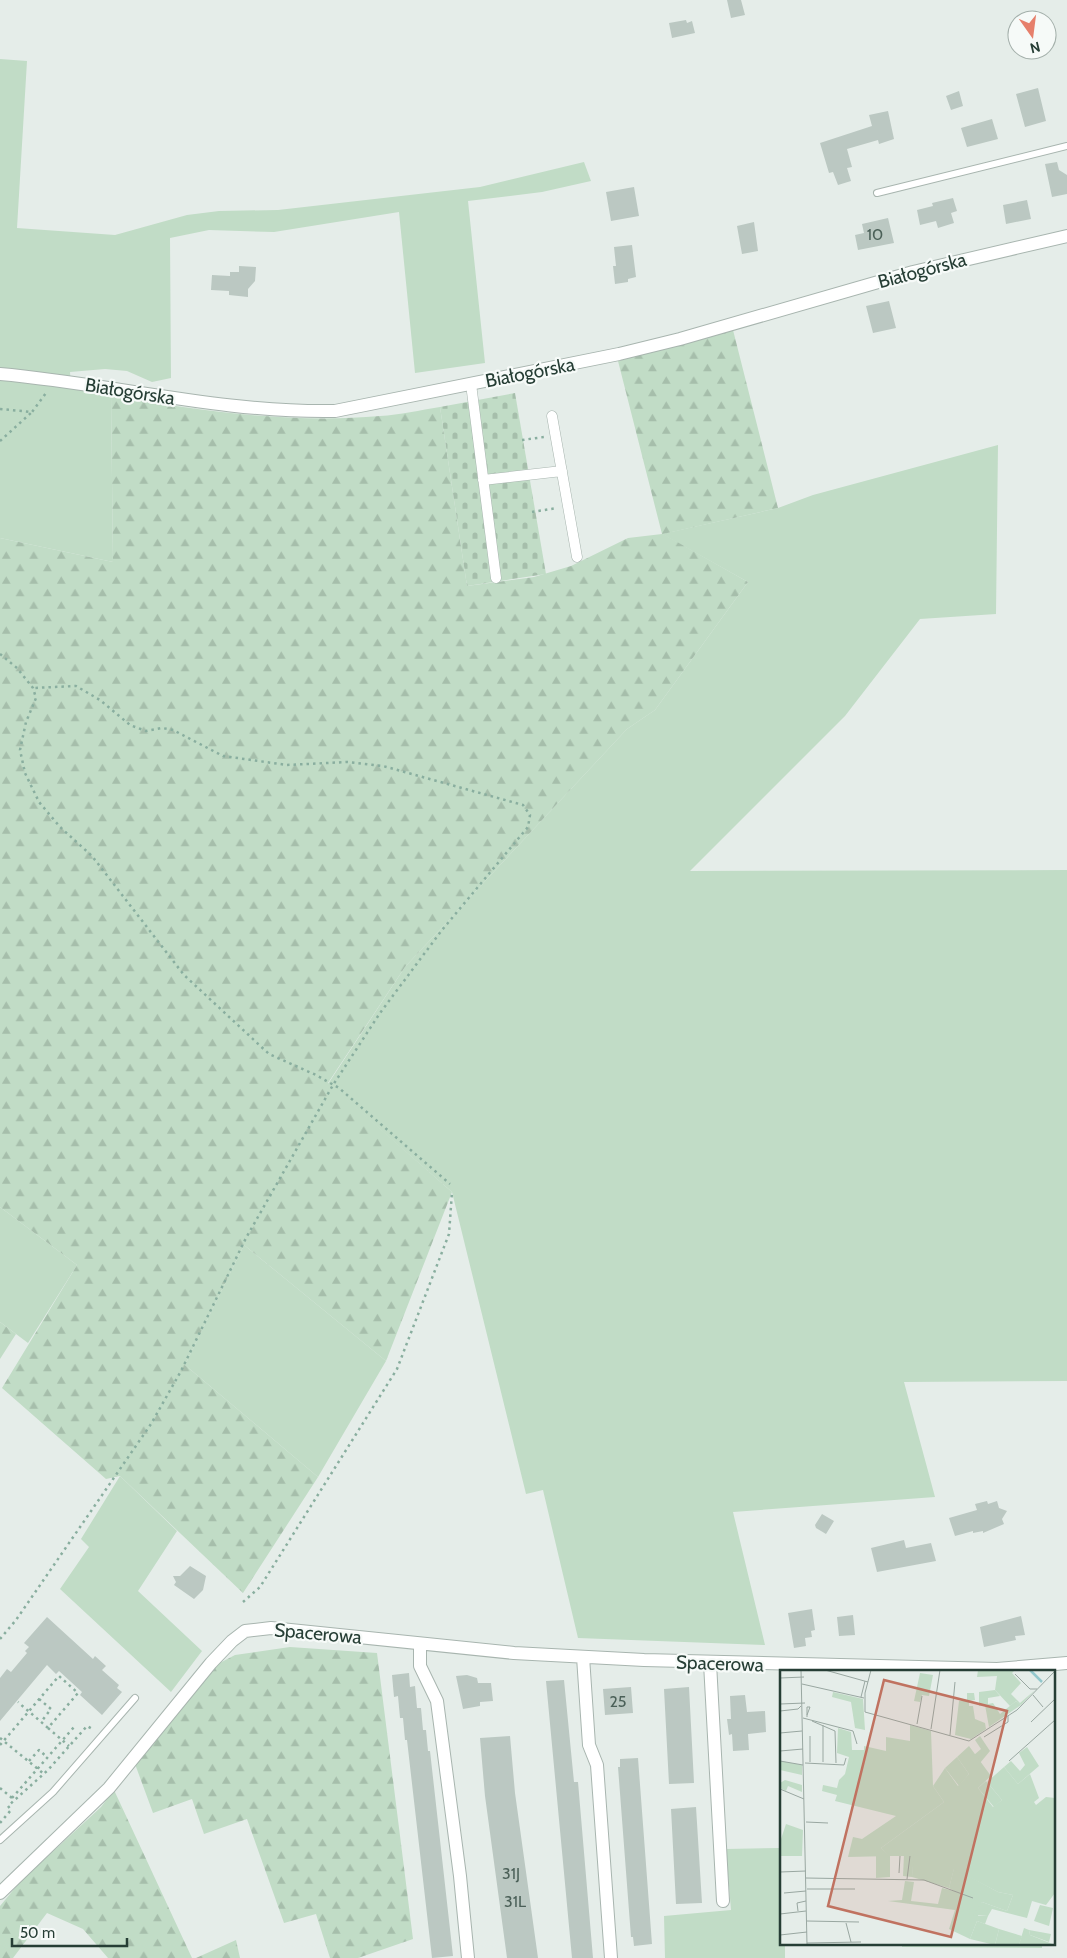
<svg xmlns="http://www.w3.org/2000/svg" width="1067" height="1958" viewBox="0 0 1067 1958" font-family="Cabin,sans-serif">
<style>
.green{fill:#c1dcc6}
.forest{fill:url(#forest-firs)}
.cemetery{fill:url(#cemetery-stones)}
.building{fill:#bbc8c2}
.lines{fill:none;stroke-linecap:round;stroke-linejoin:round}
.service-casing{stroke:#a8b5af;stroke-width:8}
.pedestrian-casing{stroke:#a8b5af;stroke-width:11}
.minor-casing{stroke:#a8b5af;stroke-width:14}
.path{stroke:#89ae9f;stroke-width:2.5;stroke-dasharray:2.5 4;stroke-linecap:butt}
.service{stroke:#fff;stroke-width:6}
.pedestrian{stroke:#fff;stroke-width:10}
.minor{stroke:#fff;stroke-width:12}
.labels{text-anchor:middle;stroke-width:4.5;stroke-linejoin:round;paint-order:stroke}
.number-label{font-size:16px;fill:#4b6058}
.street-label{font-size:19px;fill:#263e35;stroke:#f6faf8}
.inset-river{fill:none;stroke:#93c8cd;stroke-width:2.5}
.inset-road{fill:none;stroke:#99a7a1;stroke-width:1}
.view{fill:#c07260;fill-opacity:0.15;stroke:#c07260;stroke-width:2.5}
.inset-edge{fill:none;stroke:#263e35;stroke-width:2.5}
</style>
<defs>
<pattern id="forest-firs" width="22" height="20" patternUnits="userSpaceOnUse" patternTransform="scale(1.25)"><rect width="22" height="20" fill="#c1dcc6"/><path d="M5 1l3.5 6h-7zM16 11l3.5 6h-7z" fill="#a6beab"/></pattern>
<pattern id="cemetery-stones" width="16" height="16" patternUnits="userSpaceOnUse" patternTransform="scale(1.25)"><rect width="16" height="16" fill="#c1dcc6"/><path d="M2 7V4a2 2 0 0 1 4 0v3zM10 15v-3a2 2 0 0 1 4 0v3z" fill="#a6beab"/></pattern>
</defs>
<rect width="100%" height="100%" fill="#e5ede9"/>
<path class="green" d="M0,59L27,61L17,228L115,235L187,215L219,211L278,210L480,187L584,162L591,181L542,192L468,201L485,363L415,373L399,212L274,232L209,230L170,238L171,378L152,382L127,371L105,369L70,372L71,387L111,395L113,562L0,538Z
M998,445L996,614L920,619L845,716L690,871L1067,870V1381L904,1382L935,1497L733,1512L765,1645L578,1638L543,1490L526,1494L452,1192L328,1084L405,967L627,729L655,710L748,582L662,534L778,508L813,495Z
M0,1207L77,1265L28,1343L0,1322Z
M244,1245L386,1361L318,1477L185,1365Z
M120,1476L177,1531L138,1591L202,1651L171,1692L60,1589L89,1547L81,1539Z
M779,1848L781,1944H785V1958H665L664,1916L731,1910L726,1849Z
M902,1944H1042V1948L902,1947Z"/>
<path class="forest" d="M733,330L778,508L663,534L748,582L655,710L627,729L405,967L328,1083L452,1192L386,1361L244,1245L185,1365L318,1477L243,1593L120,1476L106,1479L2,1388L77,1265L0,1207V538L113,562L111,395C199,411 291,424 380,416C400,415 420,410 440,407L467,586L534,577L571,566L628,538L662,534L618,361Z
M0,1322L16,1334L0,1359Z
M290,1647L377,1653L413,1939L358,1958H330L316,1914L284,1923L247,1819L204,1834L192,1799L153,1813L135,1764L214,1666L235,1655Z
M114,1790L192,1958H108L83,1929L47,1913L13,1958H0V1906L20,1882L101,1807Z
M236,1940L240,1958H196Z"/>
<path class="cemetery" d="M515,393L546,574L467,586L440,407Z"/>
<path class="building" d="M727,0H741L745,15L731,18Z
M686,20L687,23L692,21L695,33L672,38L669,23Z
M1038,88L1046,121L1025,127L1016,94Z
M959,91L963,106L951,110L946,96Z
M888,111L894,139L879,144L878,140L847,149L852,167L847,168L851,181L838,185L833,172L829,173L820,143L872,126L869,115Z
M992,119L998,139L967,147L961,128Z
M1057,162L1059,170L1067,175V194L1052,197L1045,164Z
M634,187L639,216L611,221L606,192Z
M953,198L957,211L951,213L954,223L938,228L936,221L920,225L917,210L933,206L932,203Z
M1027,200L1031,219L1006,224L1003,205Z
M888,218L894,243L858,250L855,235L864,233L862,224Z
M754,222L758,251L742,254L737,226Z
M632,245L636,277L628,279V282L615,284L613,266H616L614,247Z
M239,266L256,267L255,281L248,289V297L229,295V291L211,290L212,275L230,276V272H239Z
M889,301L896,328L873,333L866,306Z
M987,1501L988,1504L997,1501L999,1508L1007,1511L1002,1519L1004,1524L983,1533V1531L973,1533V1531L955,1536L949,1518L977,1510L975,1504Z
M822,1514L834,1521L826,1534L816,1528L815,1525Z
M904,1540L906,1548L931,1543L936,1561L877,1572L871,1548Z
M190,1566L206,1576L203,1590L194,1599L174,1585L176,1582L173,1576H180Z
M812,1609L815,1630L811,1631L812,1637L805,1638L806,1646L794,1648L788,1613Z
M853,1615L855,1635L839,1636L837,1617Z
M1021,1616L1025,1635L1015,1636L1016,1640L984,1647L980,1627Z
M47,1617L93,1659L95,1656L106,1666L102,1670L119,1685L117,1688L122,1692L102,1715L80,1695L82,1692L59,1671L56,1674L47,1665L0,1721V1678L7,1669L11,1672L27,1653L25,1651L29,1647L24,1643Z
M409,1673L410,1687L415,1686L417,1708H421L423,1730H426L428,1751H430L453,1956L432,1958L407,1740H405L403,1718H400L398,1696L394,1697L392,1675Z
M467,1675L477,1678L478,1683H491L493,1701L480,1702V1706L463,1709L456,1676Z
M564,1680L574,1782H578L593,1958H572L546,1681Z
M631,1687L633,1713L605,1715L603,1689Z
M689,1687L694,1783L669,1784L664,1689Z
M745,1695L747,1712L765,1711L766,1732L748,1734L749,1750L733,1751L732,1734L729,1735L727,1719H731L730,1696Z
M510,1736L515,1793L538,1958H507L485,1796L480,1738Z
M638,1758L652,1944L634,1946L633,1937H631L618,1767H620V1759Z
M696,1807L702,1903L676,1904L671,1809Z"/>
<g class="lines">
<g class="service-casing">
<path id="service" d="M877,193L1067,146
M0,1840L53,1792L135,1698"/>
</g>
<g class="pedestrian-casing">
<path id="pedestrian" d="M471,384L496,578
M552,416L577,557
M483,480L562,471"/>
</g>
<g class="minor-casing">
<path id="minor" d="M0,374C112,384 222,413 335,411L619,354L680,339L913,272L1067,236
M420,1644V1666L437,1701L460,1876L468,1958
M583,1657L589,1745L597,1765L611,1958
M710,1663L723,1901
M0,1893L109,1788L211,1663L232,1641L245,1631L271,1628L514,1653L644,1660L997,1669L1067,1663"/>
</g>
<path class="path" d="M0,409L32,412L46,393
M522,440L544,437
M0,441L32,412
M532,512L557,508
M0,654L17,668L33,688L36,698L26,722L20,750L25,773L39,802L60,827L92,856L184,975L269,1054L316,1075L339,1088L450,1184
M243,1602L260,1587L397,1369L449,1234L452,1192
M0,1639L16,1620L151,1424L181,1371L246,1238L333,1085L380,1013L442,930L528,827L530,815L523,805L383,766L347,762L287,765L223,756L173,730L162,728L146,731L130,725L100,700L76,686L33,688
M39,1699L51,1709L41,1722
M48,1728L69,1746
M0,1738L44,1774
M0,1745C20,1722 39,1699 59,1676L78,1693L48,1728C38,1719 28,1711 18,1702
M29,1761L39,1750L47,1757
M0,1788L12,1798
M12,1798L74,1727
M0,1823L11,1810L8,1806L48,1770L87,1726L94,1730"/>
<use href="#service" class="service"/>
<use href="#pedestrian" class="pedestrian"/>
<use href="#minor" class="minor"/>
</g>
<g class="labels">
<g class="number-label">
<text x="875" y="240">10</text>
<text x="618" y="1707">25</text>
<text x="511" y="1879">31J</text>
<text x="515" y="1907">31L</text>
</g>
<g class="street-label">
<text transform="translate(922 270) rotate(-15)" y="7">Białogórska</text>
<text transform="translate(530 372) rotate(-11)" y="7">Białogórska</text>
<text transform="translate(130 391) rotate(9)" y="7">Białogórska</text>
<text transform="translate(318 1633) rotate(5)" y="7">Spacerowa</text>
<text transform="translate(720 1663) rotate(2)" y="7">Spacerowa</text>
</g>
</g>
<g transform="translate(780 1670)">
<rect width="275" height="275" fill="#e5ede9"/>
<path d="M198,0H235L232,3L241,13L231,24L240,33L255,20L241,35L236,31L230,36L215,20L217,6L197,7ZM140,3L153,5L149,26L142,25L140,32L134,31ZM53,22L83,29L85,60L75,58L71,32L52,27ZM130,55L151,61L153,116L164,132L101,178L110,186L68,187L73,167L82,169L116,146L55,131L57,125L42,121L43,115L57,118L59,110L65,104L69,87L57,83L58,58L71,62L72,80H84V76L106,81V67L130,71ZM200,66L210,81L200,93L194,85L201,79L195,70ZM247,77L259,96L238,114L224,97L231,91L240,101L245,95L239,83ZM177,87L189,104L179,116L165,98ZM1,91L22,95V105L0,100ZM5,110L22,115V122L8,116L6,121L0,118V113ZM206,111L222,130L214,137L198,118ZM174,198L218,222L233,225L227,241L202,232L198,246H208L205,254L197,251L190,269L169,259L175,240L108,231L122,230L125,211L134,212L131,231L158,234L162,218L174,221L169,218ZM260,235L273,238L269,256L254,251ZM219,259L242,266L239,275H215ZM249,260L271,264L269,272L250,265Z" fill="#c1dcc6"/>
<path d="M215,20L220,26L208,28V34L213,33L220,44L236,31L241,35L209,57L205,35L199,36V22ZM187,23H194L195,30L189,31V36H193L195,49L205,53L206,59L191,69L175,65L179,31L187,30ZM189,76L211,106L198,118L213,137L222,130L207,112L224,97L238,114L250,104L259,128L254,132L256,135L266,127L275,128V223L266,235L252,231L247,248L212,239L208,246L193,245L202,232L227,241L233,225L218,222L174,199L169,218L132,207L133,186H110V207L96,208V186H109L101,178L164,132L153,116L165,98L178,116L189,104L177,87ZM197,251L219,259L215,275L190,269ZM244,258L249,260L250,265L275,275H239Z" fill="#c1dcc6"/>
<path d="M124,185L134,186L132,207L123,206Z" fill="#c1dcc6"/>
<path d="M6,154L23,160L22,186H0V172Z" fill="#c1dcc6"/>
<path class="inset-river" d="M250,0L262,12"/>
<path class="inset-road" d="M21,0L27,275M45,0L88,12M91,0L85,23V42L189,71L237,40L275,1M235,4L250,19H257M0,8L24,7M22,14L84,28M253,25L263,37M81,27L85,11M0,34L25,33M0,41L18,39L21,36M27,47V37H30L27,45M23,48L73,61L77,74M32,51L55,61L56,93M251,52L275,29M137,54L142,26M43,55V92M151,59L160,0M0,63L22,61M170,65L175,12M30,66V92M204,67L228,52V46M0,81L23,79M0,91L23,95M229,91L275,50M25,93L64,95L66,88M0,119L24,129M26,152L48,153M0,202L26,201M119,203L120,186M26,208L144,210L193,228M127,209L130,186M27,219H75M4,223L26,221M18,241L17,233L26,231M0,244L26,241M27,251L79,252M66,253L71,272M0,265L27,262M27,273L81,272"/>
<path class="view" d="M104,10L227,41L171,267L48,236Z"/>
<rect width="275" height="275" class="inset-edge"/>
</g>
<g transform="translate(1032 35) rotate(166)"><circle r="24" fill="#f6faf8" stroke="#a3afaa"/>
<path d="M0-4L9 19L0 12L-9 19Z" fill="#e67f6b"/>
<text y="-8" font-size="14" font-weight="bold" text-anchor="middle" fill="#263e35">N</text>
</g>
<path d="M12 1938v8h115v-8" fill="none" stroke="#263e35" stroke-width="2.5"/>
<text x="20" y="1938" font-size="15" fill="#263e35" stroke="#f6faf8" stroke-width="4" paint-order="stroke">50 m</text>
</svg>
